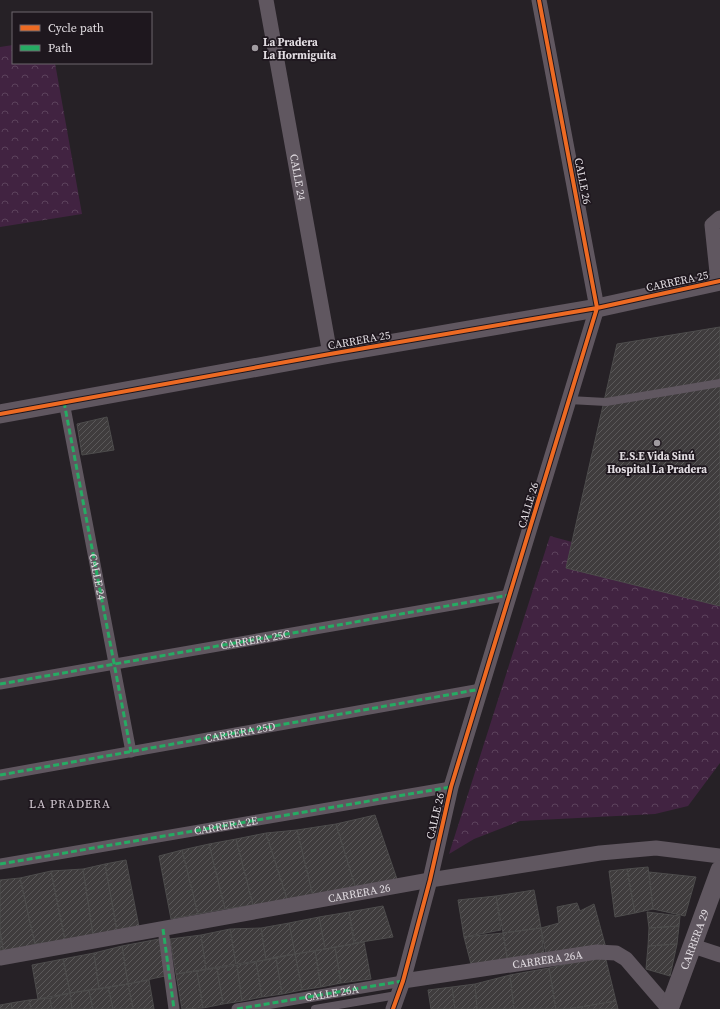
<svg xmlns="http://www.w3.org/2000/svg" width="720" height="1009" viewBox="0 0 720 1009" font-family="'Source Serif 4',serif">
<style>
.park{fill:url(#park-crowns)}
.building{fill:url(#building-hatch);stroke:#4d4c4c}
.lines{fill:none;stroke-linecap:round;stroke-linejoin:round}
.service{stroke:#605760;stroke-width:8}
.pedestrian{stroke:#605760;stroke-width:11}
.minor{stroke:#605760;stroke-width:15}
.tertiary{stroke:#605760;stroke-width:19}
.quiet{stroke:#26ab63;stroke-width:3;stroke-dasharray:6 3;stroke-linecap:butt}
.cycleway-casing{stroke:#1e171e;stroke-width:6}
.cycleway{stroke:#ed6a23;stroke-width:4}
.poi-dot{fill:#a09ba0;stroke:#1e171e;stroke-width:1.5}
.labels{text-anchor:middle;stroke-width:3.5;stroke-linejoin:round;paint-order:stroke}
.poi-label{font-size:11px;font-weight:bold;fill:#e2dde2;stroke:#1e171e;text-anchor:start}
.street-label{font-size:11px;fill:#e2dde2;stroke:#1e171e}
.neighbourhood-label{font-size:12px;letter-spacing:1px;fill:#d3c9d2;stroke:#1e171e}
</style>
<defs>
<pattern id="park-crowns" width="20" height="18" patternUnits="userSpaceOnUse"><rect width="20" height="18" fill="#412341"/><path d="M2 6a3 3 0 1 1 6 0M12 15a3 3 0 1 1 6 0" fill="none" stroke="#5c425c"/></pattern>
<pattern id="building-hatch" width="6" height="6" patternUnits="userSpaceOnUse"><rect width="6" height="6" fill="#3f3c3d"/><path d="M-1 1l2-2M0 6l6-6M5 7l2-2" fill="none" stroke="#5a5859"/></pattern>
</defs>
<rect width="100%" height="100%" fill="#262126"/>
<path class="park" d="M13,45V63H55L82,214L0,227V47Z
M550,536L572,542L566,568L720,606V763L688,806L655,814L520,821L474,839L449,854Z"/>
<path class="building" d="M720,327V606L566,568L617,344Z
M107,417L114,450L82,455L77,424Z
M375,815L398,882L356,889L336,824Z
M336,824L356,889L313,896L297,830Z
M297,830L313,896L288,902L266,833Z
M266,833L288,902L253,905L236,839Z
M236,839L253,905L225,909L209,844Z
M209,844L225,909L198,914L182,850Z
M182,850L198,914L171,919L159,856Z
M126,860L139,927L117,931L105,864Z
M105,864L117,931L93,935L83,869Z
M648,867L653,909L635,913L627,869Z
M83,869L93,935L65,940L51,871Z
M627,869L635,913L615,917L609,871Z
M51,871L65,940L35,944L20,878Z
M649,872L696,877L685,916L653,909Z
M20,878L35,944L4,954L0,931V880Z
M534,890L541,928L503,933L496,896Z
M496,896L501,930L464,937L458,900Z
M577,903L580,911L594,904L606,948L546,955L541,928L559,923L557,907Z
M383,906L393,937L355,943L349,912Z
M349,912L354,944L325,949L319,917Z
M647,912L680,916L679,926L649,928Z
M319,917L325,949L295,954L289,923Z
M289,923L295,954L266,960L261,928Z
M679,926L677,944L648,946L649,928Z
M261,928L266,960L236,964L230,929Z
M541,928L544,956L508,962L503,933Z
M230,929L236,964L206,969L201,935Z
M0,931L4,954H0Z
M503,933L508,962L472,968L464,937Z
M201,935L206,969L176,974L170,939Z
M159,939L165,976L128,984L122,946Z
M364,942L371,979L341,983L335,947Z
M677,944L670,976L646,969L648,946Z
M122,946L128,984L99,989L94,953Z
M335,947L341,983L321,987L315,951Z
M315,951L321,987L302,990L295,954Z
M94,953L99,989L70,993L63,959Z
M295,954L302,990L282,994L276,957Z
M605,956L616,1001L568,1009H556L549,968Z
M276,957L282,994L262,997L256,962Z
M63,959L70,993L38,999L32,965Z
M256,962L262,997L242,1001L237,965Z
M237,965L242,1001L223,1004L217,968Z
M217,968L223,1004L203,1008L197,971Z
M549,968L556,1009H514L510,975Z
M197,971L203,1008L182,1009L176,974Z
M510,975L514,1009H477L475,984Z
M149,980L154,1009H133L128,984Z
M128,984L133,1009H113L108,987Z
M475,984L477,1009H455L452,987Z
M108,987L113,1009H93L89,990Z
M452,987L455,1009H431L428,990Z
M89,990L93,1009H72L70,993Z
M70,993L72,1009H52L50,998Z
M50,998L52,1009H31L29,1000Z
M29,1000L31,1009H12L11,1003Z
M616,1001L618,1009H568Z
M11,1003L12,1009H0V1005Z"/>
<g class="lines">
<path class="service" d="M569,400L606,402L720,383
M315,1009L397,995"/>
<g class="pedestrian">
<path id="s1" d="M64,402L131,752"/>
<path d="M0,684L510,595"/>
<path id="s2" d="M0,775L481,689"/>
<path id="s3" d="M0,864L451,787"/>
<path d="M163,929L174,1009"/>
<path id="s4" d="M237,1009L403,981"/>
</g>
<g class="minor">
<path id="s5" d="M266,0L330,354"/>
<path d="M718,282L712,225L720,218"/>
<path d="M693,946L720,955"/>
<path id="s6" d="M0,958L430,880L600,853L656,848L720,856"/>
<path id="s7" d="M403,981L597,952L616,953L626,959L669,1009"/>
<path d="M393,1009L403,981L430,880L451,787L597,308L539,0"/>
</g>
<g class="tertiary">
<path d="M0,414L330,354L597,308L720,281"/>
<path id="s8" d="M669,1009L720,870"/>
</g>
<g class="quiet">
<path d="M64,402L131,752"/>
<path id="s9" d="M0,684L510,595"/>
<path d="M0,775L481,689"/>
<path d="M0,864L451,787"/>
<path d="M163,929L174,1009"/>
<path d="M237,1009L403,981"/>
</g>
<g class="cycleway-casing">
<path id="cycleway" d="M0,414L330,354L597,308L720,281
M393,1009L403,981L430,880L451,787L597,308L539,0"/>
</g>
<use href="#cycleway" class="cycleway"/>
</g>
<g class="poi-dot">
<circle cx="255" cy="48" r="4"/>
<circle cx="657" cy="443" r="4"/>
</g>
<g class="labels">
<g class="poi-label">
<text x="263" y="46">La Pradera<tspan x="263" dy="13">La Hormiguita</tspan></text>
<text x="657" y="460" text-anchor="middle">E.S.E Vida Sinú<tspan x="657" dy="13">Hospital La Pradera</tspan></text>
</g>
<g class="street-label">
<text dy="4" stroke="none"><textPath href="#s5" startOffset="180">CALLE 24</textPath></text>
<text transform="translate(583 181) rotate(79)" y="4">CALLE 26</text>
<text transform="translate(677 281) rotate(-12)" y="4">CARRERA 25</text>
<text transform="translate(359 340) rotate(-10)" y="4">CARRERA 25</text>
<text transform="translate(528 505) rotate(-73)" y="4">CALLE 26</text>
<text dy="4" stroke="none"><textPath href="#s1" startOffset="178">CALLE 24</textPath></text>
<text dy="4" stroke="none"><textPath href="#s9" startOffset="259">CARRERA 25C</textPath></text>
<text dy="4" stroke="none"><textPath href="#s2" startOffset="244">CARRERA 25D</textPath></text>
<text transform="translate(435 816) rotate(-77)" y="4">CALLE 26</text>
<text dy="4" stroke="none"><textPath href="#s3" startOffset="229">CARRERA 2E</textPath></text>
<text dy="4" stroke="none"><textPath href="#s6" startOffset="365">CARRERA 26</textPath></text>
<text dy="4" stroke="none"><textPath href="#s8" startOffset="74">CARRERA 29</textPath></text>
<text dy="4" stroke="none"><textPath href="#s7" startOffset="146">CARRERA 26A</textPath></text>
<text dy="4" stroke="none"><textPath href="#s4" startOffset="96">CALLE 26A</textPath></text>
</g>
<g class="neighbourhood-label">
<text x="70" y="808">LA PRADERA</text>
</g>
</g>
<rect x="12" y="12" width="140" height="52" fill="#1e171e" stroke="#6c666c"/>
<rect x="20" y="25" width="20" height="6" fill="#ed6a23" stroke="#6c666c"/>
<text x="48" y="32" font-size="12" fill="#e2dde2">Cycle path</text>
<rect x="20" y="45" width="20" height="6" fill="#26ab63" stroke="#6c666c"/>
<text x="48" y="52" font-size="12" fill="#e2dde2">Path</text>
</svg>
